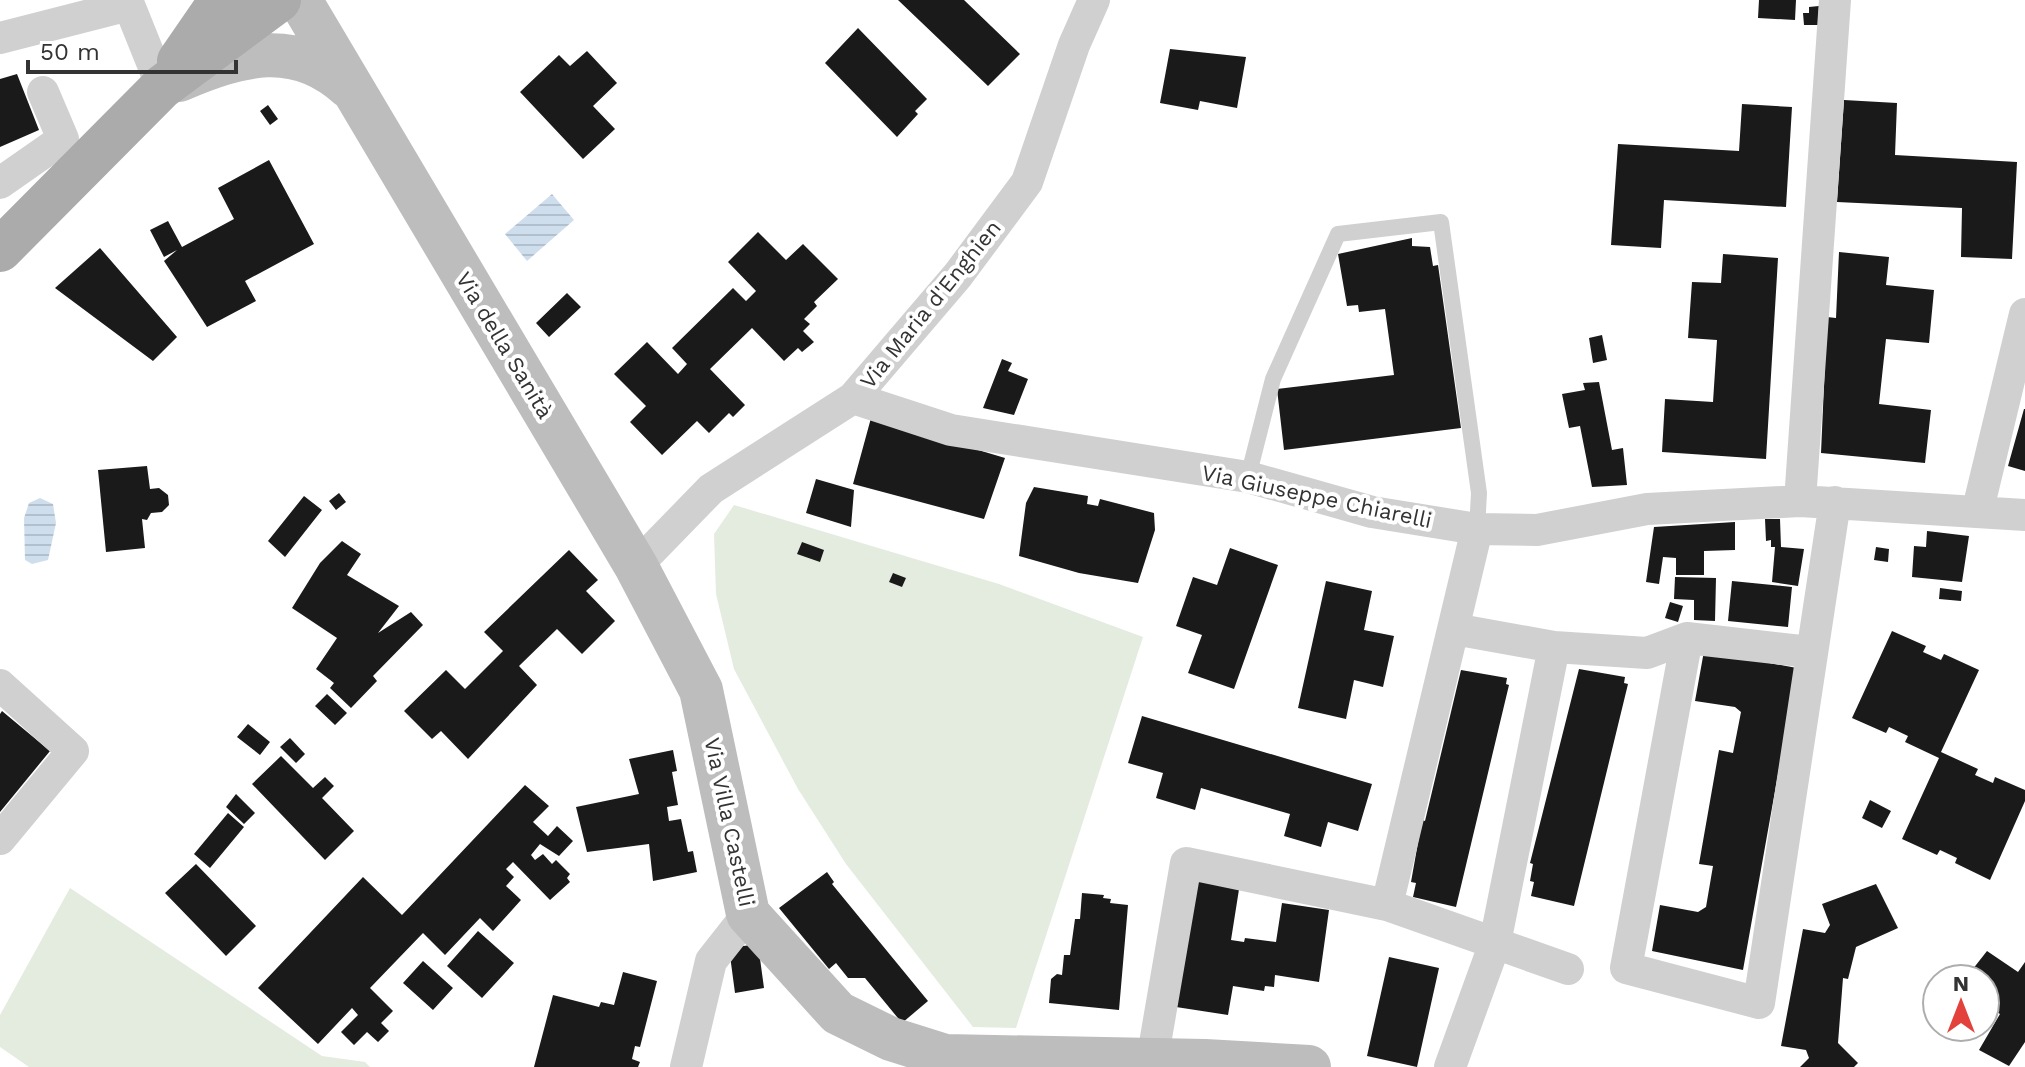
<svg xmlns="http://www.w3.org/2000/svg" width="2025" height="1067" viewBox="0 0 2025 1067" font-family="'Work Sans',sans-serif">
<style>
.grass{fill:#e4ecdf}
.water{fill:url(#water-rules)}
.building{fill:#1a1a1a}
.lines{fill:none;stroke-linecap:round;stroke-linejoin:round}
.lane{stroke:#d0d0d0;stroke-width:16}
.street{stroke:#d0d0d0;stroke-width:32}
.secondary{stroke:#bdbdbd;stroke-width:44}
.primary{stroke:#ababab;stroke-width:44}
.labels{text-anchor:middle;stroke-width:8;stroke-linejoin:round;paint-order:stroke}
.street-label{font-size:22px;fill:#333;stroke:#fff}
</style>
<defs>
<pattern id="water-rules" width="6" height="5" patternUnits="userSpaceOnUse" patternTransform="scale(2)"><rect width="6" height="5" fill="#cfdeed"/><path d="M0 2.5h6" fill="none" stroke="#b2bfcc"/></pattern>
</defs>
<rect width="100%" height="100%" fill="#fff"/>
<path class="grass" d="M734,505L999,584L1143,637L1016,1028L973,1027L846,864L798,789L734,669L716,594L714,534Z
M70,888L322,1056L365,1062L370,1067H29L0,1047V1015Z"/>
<path class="water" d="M552,194L574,220L527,261L505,234Z
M40,498L53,504L56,523L48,560L32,564L25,560L24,518L29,503Z"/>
<path class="building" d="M898,0H964L1020,54L988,86Z
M1759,0H1796L1795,20L1758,18Z
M1819,6L1818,25H1804L1803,13H1809V7Z
M858,28L927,99L915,111L918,114L897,137L825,63Z
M1170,49L1246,57L1237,108L1200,101L1198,110L1160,103Z
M587,51L617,83L593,106L615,129L583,159L520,92L559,55L570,66Z
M17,74L39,130L0,147V79Z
M1844,100L1897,103L1895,155L2017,162L2012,259L1961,257L1962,208L1837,202Z
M1742,104L1792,107L1786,207L1664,200L1661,248L1611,245L1618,144L1739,151Z
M268,105L278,119L270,125L260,111Z
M269,160L314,244L245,281L256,301L207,327L164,261L177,250L164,257L150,230L168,221L182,247L234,219L218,188Z
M758,232L786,260L803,244L838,279L814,302L817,306L804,319L810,324L803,331L814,342L802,352L798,348L784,361L752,328L710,369L745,405L733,417L729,413L709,433L697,421L662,455L630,422L646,406L614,374L647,342L678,374L687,364L672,348L733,288L746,301L756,291L728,262Z
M1412,238V246L1430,247L1433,266L1438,265L1461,428L1284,450L1277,389L1394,375L1385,309L1359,312L1358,305L1347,306L1338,254Z
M100,248L177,337L153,361L55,288Z
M1839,252L1889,257L1886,285L1934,290L1929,343L1886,339L1879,404L1931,410L1925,463L1821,453L1827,317L1836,318Z
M1723,254L1778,258L1766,459L1662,452L1665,399L1713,402L1717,340L1688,338L1692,282L1721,283Z
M567,293L581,307L549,337L536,323Z
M1602,335L1607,360L1593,363L1589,338Z
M1002,359L1012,363L1008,371L1028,379L1014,415L983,408Z
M1599,382L1612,450L1623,448L1627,485L1592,487L1580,426L1569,428L1562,394L1585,390L1583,383Z
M2024,409H2025V471L2008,466Z
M871,418L1005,458L984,519L853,484Z
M147,466L150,489L159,488L168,495L169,505L162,512L151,513L147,520L142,519L145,548L106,552L98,470Z
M816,479L854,490L851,527L806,513Z
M1034,487L1088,496L1087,504L1098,506L1100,499L1154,513L1155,530L1138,583L1079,573L1019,556L1026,503Z
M339,493L346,502L336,510L329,501Z
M304,496L322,510L285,557L268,541Z
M1765,519H1780L1781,547L1804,549L1798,586L1772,582L1775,547H1771V540L1766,541Z
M1735,522V550L1704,551V575H1676V558L1663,557L1659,584L1646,582L1654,527Z
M1927,531L1969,536L1962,582L1912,577L1914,546L1926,547Z
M342,541L361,554L347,575L399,606L378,633L411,612L423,625L373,676L377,681L351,708L330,688L334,683L316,669L337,638L292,608L320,563Z
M802,542L824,550L820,562L797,554Z
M1876,547L1889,549L1888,562L1874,560Z
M1230,548L1278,565L1234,689L1188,673L1202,635L1176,626L1193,577L1217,585Z
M569,550L598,580L586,591L615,621L582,654L557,629L519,666L537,685L468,759L441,731L432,739L404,711L446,670L465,689L503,651L484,632Z
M893,573L906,578L902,587L889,582Z
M1675,577L1716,578L1715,621L1694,620V600L1674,599Z
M1326,581L1372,591L1364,630L1394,636L1383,687L1354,680L1346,719L1298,708Z
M1732,581L1792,587L1788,627L1728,621Z
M1940,588L1962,591L1961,601L1939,599Z
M1670,602L1683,606L1678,622L1665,618Z
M1892,631L1926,646L1923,652L1941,660L1944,654L1979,670L1941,752L1978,769L1975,775L1993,783L1995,777L2025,790V801L1990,880L1955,863L1957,858L1940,850L1937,855L1902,839L1939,758L1905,742L1908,736L1889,727L1886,733L1852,718Z
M1704,651L1797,668L1743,970L1652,951L1660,905L1698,912L1706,907L1713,866L1699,864L1719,750L1733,753L1741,712L1735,707L1695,701Z
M1579,669L1625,677L1624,683L1628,684L1574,906L1531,896L1534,882L1530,881L1533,864L1530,863Z
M1461,670L1507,678L1506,684L1509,685L1456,907L1413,897L1416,883L1411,882L1422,820L1425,821Z
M327,694L347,713L335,725L315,706Z
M2,711L50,751L0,812V714Z
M1142,716L1372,784L1358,831L1328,822L1321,847L1284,836L1290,814L1201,788L1195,810L1156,798L1163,773L1128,763Z
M248,724L270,742L260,755L237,737Z
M290,738L305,754L296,763L280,747Z
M673,750L677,771L672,772L678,805L667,807L669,821L681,819L688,852L693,851L697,872L653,881L649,844L587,852L576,807L639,794L629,759Z
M281,756L313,788L325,777L334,786L322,798L354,831L325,860L252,784Z
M525,785L549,806L533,822L548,836L557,826L573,841L559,856L540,844L531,855L535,860L543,854L552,864L556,860L570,874L567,878L570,882L550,900L513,862L506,869L514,877L506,886L521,900L493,931L480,918L445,955L423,933L370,988L393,1011L381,1023L389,1031L378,1042L367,1032L354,1045L341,1032L358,1015L352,1008L318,1044L258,988L363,877L402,915Z
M236,794L255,813L244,824L226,807Z
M1870,800L1891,811L1882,828L1862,818Z
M228,813L244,827L210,868L194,854Z
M196,864L256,926L226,956L165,893Z
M827,872L834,882L832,884L928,1001L902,1023L865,978H848L836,963L829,969L779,908Z
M1196,877L1240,883L1231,940L1244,942L1245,938L1276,942L1282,903L1329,910L1319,982L1275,975L1274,987L1265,986L1264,991L1233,986L1228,1015L1176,1007Z
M1876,884L1898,928L1856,947L1848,979L1843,978L1838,1043L1858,1063L1854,1067H1800L1809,1058L1806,1050L1781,1046L1803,929L1825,933L1830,925L1822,904Z
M1082,893L1104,895L1103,898L1111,899L1110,903L1128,905L1119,1010L1049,1003L1051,979L1057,974L1062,975L1064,955H1070L1075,919H1080Z
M478,931L514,963L482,998L447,966Z
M758,944L764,988L735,993L729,948Z
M1987,951L2018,972L2025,962V1042L2009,1066L1979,1050L2000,1014L1992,1009L1996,1002L1985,995V979H1965Z
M1389,957L1439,968L1417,1067L1367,1056Z
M423,961L453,988L433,1010L403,983Z
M623,972L657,981L640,1047L635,1046L632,1059L640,1062L638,1067H534L553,995L599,1007L601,1002L614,1005Z"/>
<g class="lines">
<path class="lane" d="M1248,477L1273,379L1338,234L1441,222L1479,493L1477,529"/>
<path class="street" d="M0,38L129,5L162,87
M0,183L63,139L43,92
M853,398L951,430L1248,477L1372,512L1477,529L1537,530L1647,509L1800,501L2025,515
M1800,501L1835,0
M1978,509L2025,314
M636,566L711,489L853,398L958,275L1027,182L1074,45L1094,0
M1454,629L1554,647L1647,653L1687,638L1810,652
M1687,638L1626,968L1759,1003L1835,502
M0,685L73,751L0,839
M1387,905L1477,529
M1152,1061L1186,863L1387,905L1568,969
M686,1067L711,961L748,914
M1450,1067L1495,943L1554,647"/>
<path class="secondary" d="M300,0L636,566L701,690L748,914L838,1013L891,1039L945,1056L1205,1061L1309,1067
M179,80C240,54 295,38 349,87"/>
<path class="primary" d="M179,61L221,0
M0,250L162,87L279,0"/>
</g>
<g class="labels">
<g class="street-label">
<text transform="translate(930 304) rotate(-51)" y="8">Via Maria d'Enghien</text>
<text transform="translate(505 345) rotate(59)" y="8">Via della Sanità</text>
<text transform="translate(1317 496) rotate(12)" y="8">Via Giuseppe Chiarelli</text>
<text transform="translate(730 822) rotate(78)" y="8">Via Villa Castelli</text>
</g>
</g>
<g transform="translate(1961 1003)"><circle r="38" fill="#ffffff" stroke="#adadad" stroke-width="2"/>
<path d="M0-6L14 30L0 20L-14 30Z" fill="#e3423c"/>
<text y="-12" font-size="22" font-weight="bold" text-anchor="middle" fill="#333333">N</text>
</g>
<path d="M28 60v12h208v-12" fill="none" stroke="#333333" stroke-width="4"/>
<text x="40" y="60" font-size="24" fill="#333333" stroke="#ffffff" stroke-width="6" paint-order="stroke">50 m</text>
</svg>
